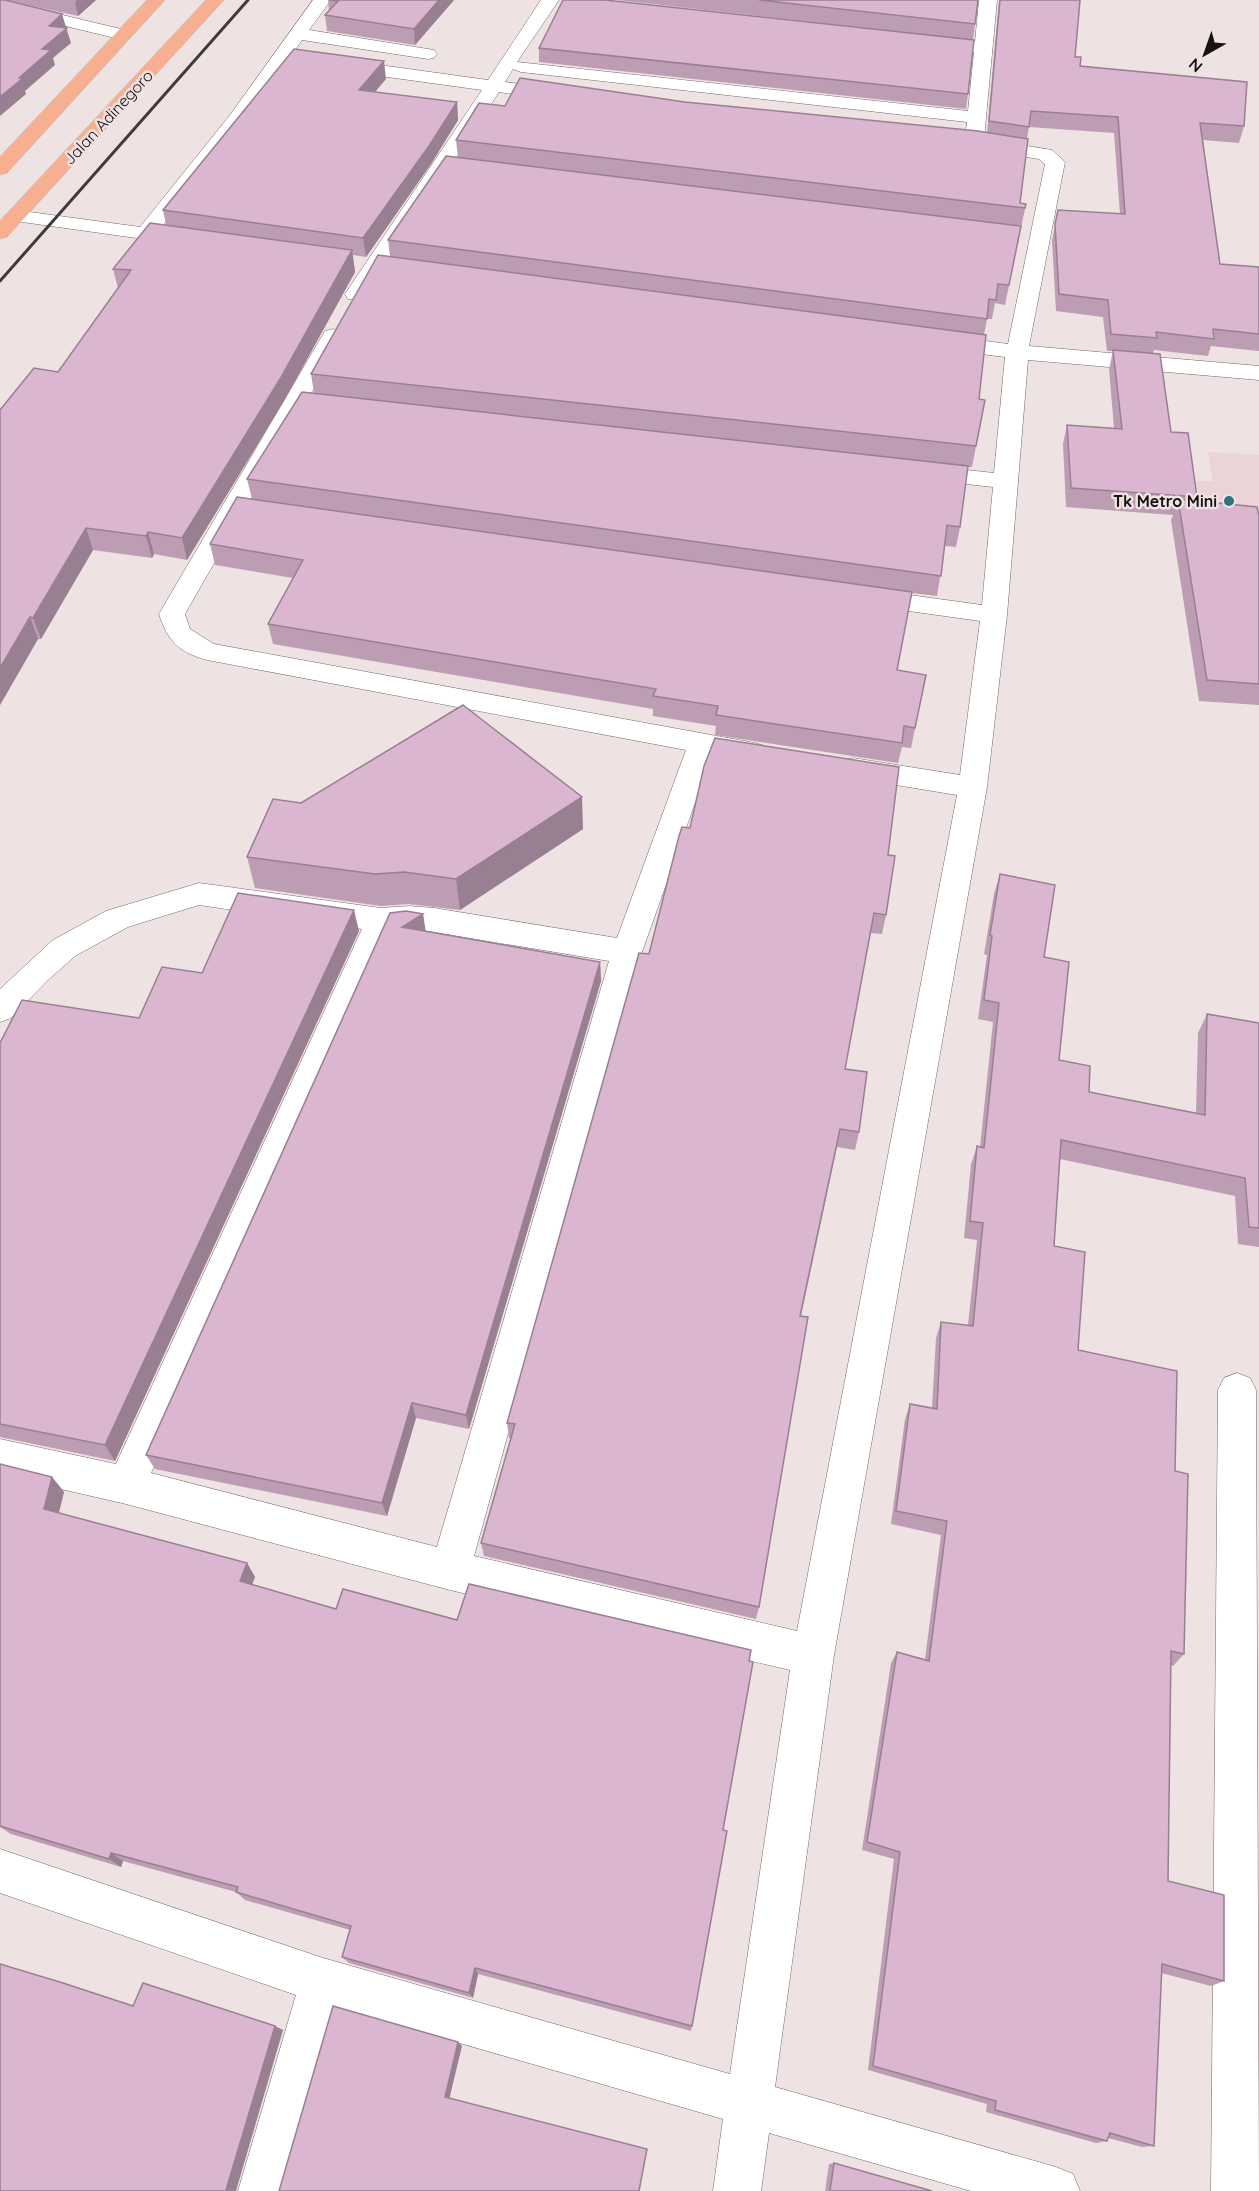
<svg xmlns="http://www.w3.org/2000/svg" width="1259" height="2191" viewBox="0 0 1259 2191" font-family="Quicksand,sans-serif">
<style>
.built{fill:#ead4d7}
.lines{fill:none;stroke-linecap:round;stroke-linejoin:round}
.minor-casing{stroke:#736768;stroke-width:1}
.highway-casing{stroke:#c2c1c1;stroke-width:1}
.minor{fill:#fff;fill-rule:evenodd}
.highway{fill:#f6af91;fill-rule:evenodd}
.rail{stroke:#403a3b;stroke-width:3}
.wall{fill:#bc9db3}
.shaded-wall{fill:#997f92}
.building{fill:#dbb6d0;stroke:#997f92;stroke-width:1.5}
.poi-dot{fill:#2c757c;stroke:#efe2e3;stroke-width:2}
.labels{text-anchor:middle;stroke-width:5;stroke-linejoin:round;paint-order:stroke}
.far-street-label{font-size:16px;fill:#161112;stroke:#efe2e3}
.far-poi-label{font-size:16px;font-weight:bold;fill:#161112;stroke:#efe2e3;text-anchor:end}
</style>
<rect width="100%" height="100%" fill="#efe2e3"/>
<path class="built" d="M1208,452L1259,455V524L1203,521L1196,481H1213Z"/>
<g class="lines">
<g class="minor-casing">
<path id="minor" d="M0,0L129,31L132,35L129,39L123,40L0,10Z
M313,0H331L309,30L428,49L434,50L437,54L434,58L428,59L302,40L293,53L488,80L541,0H559L517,62L968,111L974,52L927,47L921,46L918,42L921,38L927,37L975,42L979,0H997L984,139L1052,150L1065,162L1029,346L1259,366V380L1028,360L1007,615L987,787L834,1655L775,2087L1056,2167L1073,2174L1080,2191H971L769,2133L761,2191H713L723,2119L338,2008L286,2191H238L296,1995L0,1893V1849L323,1958L730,2074L790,1670L450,1590L126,1504L0,1475V1439L116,1464L362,929L199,905L128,927L75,956L47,981L11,1018L0,1022V989L53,940L106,911L199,883L381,908L409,906L434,908L617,938L686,750L207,660C178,652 168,641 159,614L325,331L333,329L341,331L344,336L185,614L190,629L214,644L755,743L765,746L769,753L765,760L755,763L712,755L642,952L474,1556L797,1631L957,795L853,778L843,775L839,768L843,761L853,758L960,775L980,621L866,605L857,603L853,597L857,591L866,589L982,605L993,487L921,479L913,477L909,472L913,467L921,465L994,473L1005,357L941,349L933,347L930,342L933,337L941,335L1008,344L1045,164L1039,159L975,149L973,143L968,142L965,138L967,122L521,72L513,69L505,82L559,89L566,91L568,95L566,99L559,101L499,92L367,294L364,299L356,300L348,299L345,294L482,90L286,63L244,123L160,229L193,235L196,239L193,243L186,245L8,220L5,216L8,212L15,210L140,227L230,115ZM409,928L609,961L437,1547L151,1473L392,930Z
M1237,1373L1250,1378L1256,1390L1259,2191H1211L1218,1390L1224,1378Z"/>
</g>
<g class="highway-casing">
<path id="highway" d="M147,0H165L7,173L0,175V157Z
M206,0H224L7,237L0,239V221Z"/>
</g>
<use href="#minor" class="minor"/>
<use href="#highway" class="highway"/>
<path class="rail" d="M0,281L248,0"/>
</g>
<path class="wall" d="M6,0H96L78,16Z
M328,0H454L415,45L327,31L325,15L329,11Z
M617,0H978L973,40Z
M999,0H1080L1075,57L1080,66L1244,126L1239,143L1203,140L1220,264L1259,267V351L1211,346L1208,356L1154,350L1153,354L1171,432L1197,497L1196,500L1259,516V705L1199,701L1171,520L1173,515L1066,507L1063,444L1067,425L1114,428L1109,369L1113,351H1107L1103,317L1056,311L1052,241L1058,210L1120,214L1114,133L1029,127L1027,139L1020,203L1026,204L1005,305L995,303L992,319H987L984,335L979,399L985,400L972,467H968L960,527L956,547L945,546L937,596L912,593L897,670L926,675L911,748L902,747L898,763L715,735L716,726L653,716V709L273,644L268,624L293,578L215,565L210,544L252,499L247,479L314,393L311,374L390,256L388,240L458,158L456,140L505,106L685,102L987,133Z
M539,48L968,94L966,109L539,62Z
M386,79L375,92L457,102L458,120L431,164L366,257L353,255L355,272L284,401L187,560L154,554L152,558L93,550L41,639H38L0,705V410L58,372L118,288L113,269L166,225L163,210Z
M301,803L583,829L460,910L409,904L381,906L255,888L247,857Z
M888,855L886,915L882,934L870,933L845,1069L859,1132L855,1150L837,1147L801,1316L759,1607L756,1619L484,1556L481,1543L511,1438H509L507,1423L649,954Z
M1000,874L1044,957L1059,1060L1089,1092L1196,1114L1198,1033L1207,1014L1259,1023V1247L1238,1244L1235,1196L1060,1159L1054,1246L1078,1350L1175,1471L1184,1654L1173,1666L1171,1665L1168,1881L1224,1981L1211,1986L1161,1973L1154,2146L1142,2147L1108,2138L1107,2141L1096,2143L986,2112L987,2104L868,2070L894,1859L862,1850L891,1663L897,1652L925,1659L941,1535L891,1524L905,1419L910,1404L932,1408L936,1338L941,1322L968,1325L977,1240L964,1238L971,1164L977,1146L980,1147L993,1022L978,1019L987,955L984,954L994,894Z
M423,914L425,931L600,962L601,981L469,1429L416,1418L387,1516L155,1469L146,1455Z
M359,931L115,1461L0,1437V1043L139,1018L202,973Z
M0,1464L52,1477L64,1492L59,1513L247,1563L255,1577L252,1585L723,1830L692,2026L691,2031L478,1974L473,1998L349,1963L342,1957L350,1930L245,1900L236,1892L123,1861L121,1867L11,1834L0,1827Z
M834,2163L932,2191H825L829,2164Z"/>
<path class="shaded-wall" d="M77,0H96L78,16L75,2Z
M439,0H454L415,45L414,29Z
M62,14L71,43L53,58L55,65L25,91L26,94L0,116V97L19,78L42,49L49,26Z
M384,61L386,79L361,108L359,90Z
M457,102L458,120L431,164L366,257L363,238Z
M352,250L355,272L284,401L187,560L182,538Z
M86,528L93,550L41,639L33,618Z
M148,532L154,554L152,558L146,536Z
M30,617L38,639L0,705V668Z
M582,797L583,829L460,910L456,879Z
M354,910L359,931L115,1461L105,1445Z
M423,914L426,933L402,927Z
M600,962L601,981L469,1429L466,1415Z
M412,1403L416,1418L387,1516L382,1503Z
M52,1477L64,1492L56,1523L44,1509Z
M247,1563L255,1577L248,1594L240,1581Z
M111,1853L123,1861L121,1867L109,1859Z
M475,1968L478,1974L473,1998L469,1993Z
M275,2026L283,2030L236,2191H227L226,2190Z
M458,2042L462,2046L449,2100L445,2097Z"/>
<path class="building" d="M0,0H5L62,14L49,26L67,28L42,49L51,50L19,78L22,79L0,97Z
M330,0H439L414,29L325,15L338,1Z
M563,0H605L974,40L968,94L539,48Z
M759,0H978L975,24Z
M1000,0H1080L1075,57H1081L1080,66L1247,82L1244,126L1200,123L1220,264L1259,267V334L1213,329L1214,339L1156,332L1157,338L1111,334L1108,300L1059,294L1055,224L1058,210L1125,214L1118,117L1031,111L1029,127L989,121Z
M294,49L384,61L359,90L457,102L429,146L363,238L163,210Z
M520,78L685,102L978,131L1028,139L1020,203L1026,204L1025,208L456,140L479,103L505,106Z
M446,156L1021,226L1009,285L998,284L996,300L989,299L987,319L388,240Z
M150,223L352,250L280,379L182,538L148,532L146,536L86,528L33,618L30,617L0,668V410L34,368L58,372L131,270L113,269Z
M378,255L986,335L979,399L985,400L976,446L311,374Z
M1113,350L1160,354L1171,432L1188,433L1197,497L1071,488L1067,425L1122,429Z
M302,392L968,466L960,527L947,525L941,576L247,479Z
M237,497L912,592L897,670L926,675L915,728L904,726L902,743L716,715L718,706L653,696L656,689L268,624L303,560L210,544Z
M1178,499L1257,507L1259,516V684L1207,680Z
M463,705L582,797L456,879L404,872L375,874L247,857L273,799L301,803Z
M715,738L899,767L888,855L895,856L886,915L874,913L845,1069L867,1072L859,1132L840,1129L800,1316L808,1317L759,1607L481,1543L515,1424L507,1423L639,953L649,954L679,836L682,827L690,828L704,766Z
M1000,874L1055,885L1044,957L1069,962L1059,1060L1090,1066L1089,1092L1205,1115L1207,1014L1259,1023V1228L1249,1227L1245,1178L1061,1140L1054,1246L1085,1252L1078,1350L1177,1371L1175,1471L1188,1474L1184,1654L1171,1651L1168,1881L1224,1895V1981L1162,1964L1154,2146L1110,2133L1107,2141L995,2110L996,2101L873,2066L900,1852L867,1842L897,1652L929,1661L947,1521L896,1511L910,1404L937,1409L941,1322L973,1326L983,1223L970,1221L977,1146L984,1148L999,1003L984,1000L992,936L990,935Z
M238,893L354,910L105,1445L0,1424V1043L22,1000L139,1018L162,967L202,973Z
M406,911L423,914L402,927L600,962L466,1415L412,1403L382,1503L146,1455L390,913Z
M0,1464L52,1477L44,1509L247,1563L240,1581L336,1609L343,1589L457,1620L469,1584L751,1650L749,1661L753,1662L723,1830L727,1831L692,2026L475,1968L469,1993L342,1957L351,1926L236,1892L238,1887L111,1853L109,1859L0,1826Z
M0,1964L63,1983L133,2006L143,1983L275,2026L226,2190L227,2191H0Z
M333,2006L458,2042L445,2097L647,2149L639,2191H279Z
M834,2163L932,2191H830Z"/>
<circle class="poi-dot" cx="1229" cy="501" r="6"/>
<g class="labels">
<g class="far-street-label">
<text transform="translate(108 117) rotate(-47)" y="6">Jalan Adinegoro</text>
</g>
<g class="far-poi-label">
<text x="1217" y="507">Tk Metro Mini</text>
</g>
</g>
<g transform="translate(1205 54) rotate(220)" stroke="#efe2e3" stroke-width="4.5" paint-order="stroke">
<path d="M0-4.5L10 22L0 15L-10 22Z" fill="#161112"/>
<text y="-9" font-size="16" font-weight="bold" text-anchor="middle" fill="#161112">N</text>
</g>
</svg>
